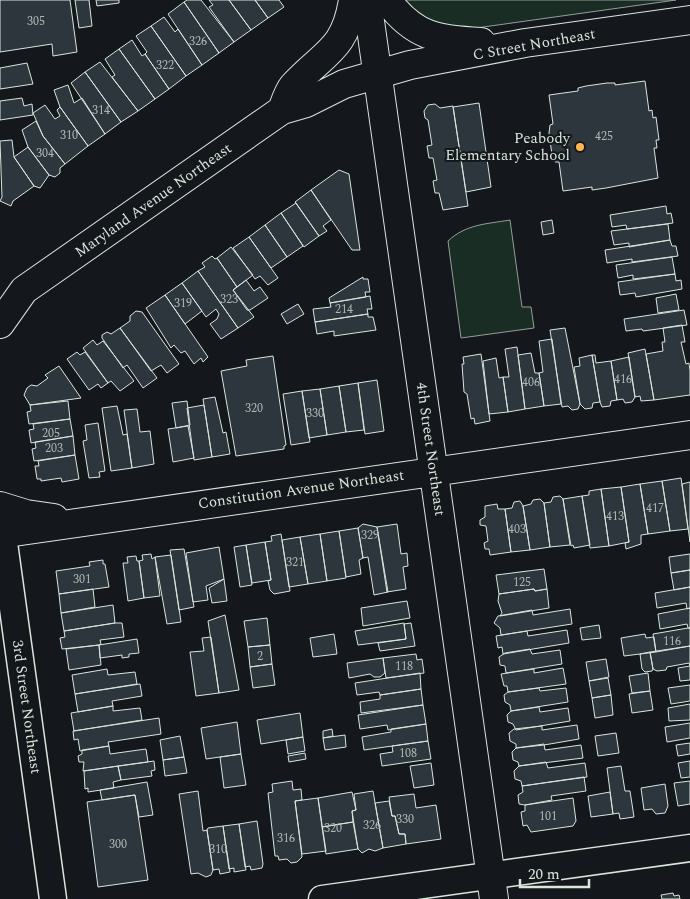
<svg xmlns="http://www.w3.org/2000/svg" width="690" height="899" viewBox="0 0 690 899" font-family="Spectral,serif">
<style>
.green{fill:#1a2d24;stroke:#939e99}
.building{fill:#2c363c;stroke:#d8e6dc}
.lines{fill:none;stroke-linecap:round;stroke-linejoin:round}
.minor-casing{stroke:#d8e6dc;stroke-width:29}
.major-casing{stroke:#d8e6dc;stroke-width:30}
.minor{stroke:#14181c;stroke-width:26}
.major{stroke:#14181c;stroke-width:28}
.poi-dot{fill:#ffb74d;stroke:#14181c;stroke-width:2}
.labels{text-anchor:middle;stroke-width:4;stroke-linejoin:round;paint-order:stroke}
.number-label{font-size:12px;fill:#adbab4}
.street-label{font-size:15px;fill:#d8e6dc;stroke:#14181c}
.poi-label{font-size:15px;fill:#d8e6dc;stroke:#14181c;text-anchor:end}
</style>
<rect width="100%" height="100%" fill="#14181c"/>
<path class="green" d="M402,0H676L469,29C440,26 422,23 402,0Z
M510,220L522,307H531L534,328L461,338L448,241C466,224 487,224 510,220Z"/>
<path class="building" d="M0,0H70L77,52L53,56L52,44L0,52Z
M75,0H89L92,26L79,28Z
M96,0H119V3L97,6Z
M187,0H201L234,42L219,53L184,2Z
M209,0H229L251,30L234,42L209,7L213,5Z
M229,0H255L268,18L251,30Z
M255,0H279L284,7L268,18Z
M184,2L219,53L202,65L168,14Z
M164,17L175,32L178,29L202,65L186,76L151,26Z
M151,26L186,76L169,89L145,54L147,52L136,36Z
M132,40L142,56L145,54L169,89L155,99L119,49Z
M119,49L155,99L138,111L112,77L115,75L105,59Z
M100,62L138,111L121,122L85,72Z
M27,63L33,84L0,89V68Z
M85,72L121,122L105,134L71,83Z
M645,81L649,111L652,110L653,118L656,117L659,140H656L657,148H654L658,178L606,188L592,190V187L563,191L559,162H555L552,155L549,133L550,125L553,124L549,95L578,91V88L586,86L607,83H615V85Z
M68,85L74,103L82,98L105,134L88,146L60,107L54,90Z
M22,98L24,106L32,104L33,115L0,120V101Z
M479,103L491,187L466,192L453,107Z
M435,104L440,108L453,106L468,206L443,210L439,193H435L433,181L437,180L433,158H429L427,146L432,145L428,120L425,118L424,111L428,105Z
M45,105L55,119L60,116L57,110L60,107L88,146L65,164L43,136L33,113Z
M36,121L43,136L65,164L60,168V173L55,177L49,175L28,147L22,130Z
M12,140L14,157L34,186L13,201L11,206L0,201L2,197L0,141Z
M28,147L49,175L40,188L34,186L14,157Z
M339,170L349,174L360,250H352L311,190Z
M311,190L331,220L323,226L327,231L319,236L295,202Z
M296,203L319,236L304,247L281,213Z
M666,206L667,214L671,213L673,223L627,229L626,225L612,227L610,215Z
M281,213L303,246L287,257L265,225Z
M552,220L554,233L543,235L541,222Z
M668,224L670,240L629,247V243L614,245L611,231Z
M265,225L287,257L271,268L249,237Z
M249,237L278,278L268,285L260,276L255,279L233,248Z
M670,240L672,246H676L678,256L632,262V259L607,263L605,250Z
M231,247L253,275L237,287L217,258Z
M212,256L215,259L217,258L237,287L233,290L254,317L238,328L198,271L205,267L202,263Z
M672,257L675,274L633,279V275L618,278L616,265Z
M198,271L238,328L221,339L210,324L217,319L219,314L216,309L206,317L182,283Z
M675,274L676,281L681,280L682,289L636,297L635,293L620,295L618,282Z
M363,277V279H368L370,292H365L366,297L330,303L329,298Z
M246,280L254,291L260,287L268,298L250,310H247L233,290Z
M182,283L202,311L185,324L165,295Z
M676,294L679,310L658,313L656,298Z
M165,295L208,357L203,362L201,358L194,364L185,351L181,353L174,345L171,348L146,308Z
M370,296L372,309H367L368,314L315,322L313,309L331,307L330,303Z
M298,304L304,314L287,324L281,314Z
M684,310L687,325L643,331L642,329L626,331L624,319Z
M136,311L142,312L179,364L167,373L161,365L151,371L120,328L130,321V316Z
M368,314V317H373L376,330L334,336V331L317,334L315,322Z
M682,325L685,342H681L686,364L689,363L690,371V395L654,400L646,354L663,351L662,342H665L663,328Z
M120,328L157,378L143,388L127,365L123,368L102,338V335L107,332L111,334Z
M565,328L580,404L578,409L572,410L568,406L562,407L550,330Z
M552,339L561,404L544,406L539,373L543,372L539,341Z
M93,340L97,345L103,341L134,381L120,391L111,381L108,383L83,348Z
M517,347L525,409L508,412L503,377H509L505,349Z
M645,349L654,400L641,401L640,396L635,397L628,353Z
M77,352L80,355L85,352L108,383L101,388L98,384L89,390L67,359Z
M531,353L535,373H539L544,406L525,409L518,355Z
M481,354L490,421L475,424L474,418L471,419L467,394L464,392L462,364H464L463,357Z
M592,355L600,402L593,403L592,408L585,409L580,404L574,367L580,366L579,358Z
M592,355H595L596,363L611,361L617,400L611,401L610,406L602,407L600,402Z
M273,356L286,445L284,446V449L236,456L221,371L247,366L246,360Z
M629,357L635,397L632,402L625,403L623,399L617,400L611,361Z
M496,358L499,378L503,377L508,412L489,414L483,361Z
M59,366L81,398L30,405L24,395L27,388L31,385L37,386L48,378L45,375Z
M377,380L384,431L365,434L358,383Z
M358,383L364,430L346,432L339,386Z
M339,386L346,432L327,435L320,389Z
M320,389L327,435L309,438L302,391Z
M302,391L310,442L291,445L283,394Z
M215,397L223,433L226,432L230,454L212,457L203,399Z
M68,401L70,419L29,424L27,412L31,411L30,405Z
M187,401L190,425L176,428L172,403Z
M204,405L212,457L194,460L187,408Z
M117,406L123,435L127,434L132,468L111,471L102,408Z
M137,409L140,432L150,431L154,464L132,468L124,410Z
M70,419L73,436L31,443L29,430L34,429L33,424Z
M98,423L105,471L99,472L100,477L89,478L83,441L87,440L85,425Z
M188,426L194,458L173,462L168,429Z
M73,436L75,455L34,461L32,449L36,448L35,442Z
M75,455L79,479L62,482L61,478L41,481V479H37L35,466H39L38,461Z
M681,478L688,529L670,531L662,481Z
M662,481L670,531L648,534L640,484Z
M690,482V542L682,484Z
M640,484L648,534L641,535V544L626,549L625,543L629,542L621,487Z
M621,487L629,542L609,546L601,489Z
M601,489L609,546L590,548L582,496L589,495V491Z
M560,496L563,499L570,545L550,547L544,503L551,502L553,497Z
M582,496L590,545L574,548L573,545L571,546L563,499Z
M540,499L544,503L550,547L530,550L523,506L531,504L533,500Z
M520,501L523,506L530,550L511,552L505,509L512,508L514,502Z
M497,504L498,509H505L511,552L490,555L489,549H485L484,543L488,541L486,526L480,525V520L485,517V506Z
M363,524L377,527L388,592L374,595L368,557L363,558L358,528Z
M397,524L401,554L407,553L408,566L403,567L406,589L387,592L377,527Z
M358,528L363,558L359,560L361,574L346,577L339,531Z
M339,531L346,578L327,581L320,534Z
M281,534L290,591L274,594L270,590L268,581L271,580L265,542L272,541L271,536Z
M320,534L327,581L308,584L300,537Z
M300,537L308,584L289,587L282,540Z
M265,542L271,580L252,583L246,545Z
M246,545L252,585L240,587L234,547Z
M219,547L224,579L206,586L208,600L193,602L186,553Z
M184,549L194,607L179,610L170,550Z
M151,554L152,559L155,557L160,596L144,598L139,561L143,560L142,555Z
M690,554V570L671,573L669,557Z
M171,555L181,622L167,624L155,557Z
M136,556L137,561H139L144,598L128,601L123,563H128L127,557Z
M103,560V564H105L109,587L59,594L56,571L90,566L89,562Z
M544,569L547,589L535,591L534,589L499,594L496,575Z
M690,570V587L674,590L671,573Z
M224,579L227,601L212,603L209,588Z
M690,587V608L687,609L686,603L657,608L655,593Z
M93,589L95,607L61,613L59,594Z
M534,589L535,591L547,589L549,608L500,616L502,613L498,601L499,594Z
M407,601L410,618L363,626L361,608Z
M113,605L115,623L64,631L61,613Z
M690,608V628H688L687,624L660,629L658,614Z
M570,609L572,624L501,635L500,628L494,623L498,616L532,610L533,615Z
M225,615L239,690L219,693L208,621Z
M267,618L270,645L248,647L244,621Z
M115,623H122L124,637L100,640L101,644L99,645L62,649L60,638L65,637L64,631Z
M404,623L406,639L358,645L355,631Z
M411,623L415,646L380,651L378,643L406,639L404,624Z
M599,625L601,638L582,640L580,628Z
M688,628H690V646L656,652L653,634Z
M567,630L569,643L503,654L502,647L498,648L496,636L527,631L528,636Z
M334,634L337,654L313,657L310,638Z
M645,634L646,638L654,637L656,652L624,656L621,638Z
M211,637L219,693L196,696L190,652L204,651L202,638Z
M137,639L139,653L129,654V657L122,658V655L100,658L99,645Z
M99,645L101,665L69,670L66,649Z
M270,645L272,664L250,667L248,647Z
M690,646V666L689,663L667,667L666,670L657,671L653,669L650,652Z
M530,649L532,654L560,650L562,664L506,673L505,666L500,665L499,657L505,653Z
M650,652L653,669L652,671L645,672L642,669L640,654Z
M416,654L417,660L422,659L424,673L386,678L383,658Z
M383,658L385,673L380,677H374L370,674L349,678L347,663Z
M606,659L609,677L589,681L586,662Z
M272,664L275,685L253,688L250,667Z
M690,666V680L680,681L678,668Z
M563,668L566,684L508,692L507,686H504L501,674L534,669V673Z
M107,669L108,675L135,672L137,684L75,694L72,675Z
M420,673L421,689L380,695L379,692L357,695L355,683Z
M648,673L650,691L632,693L629,676Z
M608,678L611,695L592,698L589,681Z
M140,684L142,696L112,701L113,706L78,712L75,694Z
M690,685V701L671,704L668,688Z
M539,688L540,691L566,688L568,702L511,711L510,705L505,702L504,695L508,692Z
M421,689L423,705L361,713L360,702L380,699V695Z
M650,691L653,710L632,713L629,694Z
M611,695L613,715L595,718L592,698Z
M690,704V720L669,721L668,708Z
M423,705L426,724L388,730L387,725L360,729L358,715Z
M113,706V711L140,708L142,720L74,731L71,713Z
M539,707L540,712L568,708L570,721L516,730L513,724L508,722L507,715L511,711Z
M300,713L303,737L261,744L257,720Z
M159,718L161,734L108,742L109,746L80,751L78,739L74,740L73,731Z
M237,722L241,754L206,759L201,728Z
M690,723V738L667,742L665,727Z
M426,724L428,741L364,750L362,737L391,732V729Z
M577,725L579,739L544,745L516,748V744L510,741L509,733L514,729L542,726V730Z
M332,729L333,736L323,738V731Z
M616,733L619,753L598,756L595,736Z
M345,735L346,747L325,750L323,738Z
M180,736L184,757L163,760L160,740Z
M303,737L305,751L288,754L286,740Z
M428,741L431,759L382,766L380,754L393,752L392,746Z
M690,743V754L678,756L676,745Z
M544,744L545,750L581,745L583,758L519,766L518,762L513,760L512,752L516,748Z
M109,746L110,754L146,749L148,762L83,771L84,762H79L78,756L82,754V750Z
M305,753L306,759L289,762L288,756Z
M241,754L246,785L224,788L220,757Z
M184,757L187,773L165,776L163,760Z
M154,761L155,770L151,771L152,776L121,780L118,766Z
M690,761V777L681,778L678,763Z
M546,762L548,768L585,763L587,777L522,786L521,781L515,779L514,771L519,766Z
M431,763L434,785L414,788L410,766Z
M118,766L121,780L113,782L114,788L88,792V788L85,789L84,771Z
M621,766L625,791H630L634,817L620,819L619,813L613,814L607,768Z
M584,777L586,791L551,796L552,800L525,805L519,804L518,795L523,792L522,786Z
M292,781L293,790L301,789L302,800L295,801L302,857L297,862L291,863L287,859L279,860L278,856H275L268,793L273,792L272,784Z
M690,781V804L678,806L674,783Z
M147,782L153,815L139,817L135,795L102,800L100,790Z
M665,784L668,806L665,813L656,814L652,809L644,810L641,788Z
M198,791L203,831L207,830L213,870L211,875L206,877L198,873L191,874L179,794Z
M373,791L383,848L375,851L369,849L362,853L358,849L352,811L356,810L354,794Z
M352,792L356,810L352,811L353,822L322,827L318,798Z
M610,792L613,814L591,817L588,796Z
M414,794L416,808L436,805L441,839L406,844L405,834H399L395,816H392L389,797Z
M135,795L148,880L98,887L87,802Z
M318,798L326,851L302,854L295,801Z
M573,798L576,821L573,826L531,832L527,825L523,826L521,812L525,811V805Z
M389,801L392,816H395L399,834H405L406,844L383,848L375,803Z
M257,821L263,864L262,868L251,870L250,866L245,867L239,824Z
M353,822L358,849L326,854L322,827Z
M239,824L246,870L234,872V868L229,869L223,826Z
M223,826L230,872L220,874L219,869L213,870L207,830L208,828Z
M673,893L674,896L679,895L680,899H662L661,895Z"/>
<g class="lines">
<g class="minor-casing">
<path id="minor" d="M0,514L53,899
M322,899L690,848"/>
</g>
<g class="major-casing">
<path id="major" d="M367,0L494,899
M387,0C414,37 438,40 481,42
M282,110C285,102 288,92 293,86C324,52 345,51 353,0
M0,324L24,290L282,110L306,103L344,84L410,65L525,43L690,20
M0,506L26,514L54,518
M0,534L690,435"/>
</g>
<use href="#minor" class="minor"/>
<use href="#major" class="major"/>
</g>
<circle class="poi-dot" cx="580" cy="147" r="5"/>
<g class="labels">
<g class="number-label">
<text x="36" y="25">305</text>
<text x="198" y="45">326</text>
<text x="165" y="69">322</text>
<text x="101" y="114">314</text>
<text x="69" y="139">310</text>
<text x="604" y="140">425</text>
<text x="45" y="157">304</text>
<text x="229" y="303">323</text>
<text x="183" y="307">319</text>
<text x="344" y="313">214</text>
<text x="623" y="383">416</text>
<text x="531" y="386">406</text>
<text x="254" y="412">320</text>
<text x="315" y="417">330</text>
<text x="51" y="437">205</text>
<text x="54" y="452">203</text>
<text x="655" y="512">417</text>
<text x="615" y="520">413</text>
<text x="517" y="533">403</text>
<text x="370" y="539">329</text>
<text x="295" y="566">321</text>
<text x="82" y="583">301</text>
<text x="522" y="586">125</text>
<text x="672" y="645">116</text>
<text x="260" y="660">2</text>
<text x="404" y="670">118</text>
<text x="408" y="757">108</text>
<text x="548" y="820">101</text>
<text x="405" y="823">330</text>
<text x="372" y="829">326</text>
<text x="333" y="832">320</text>
<text x="286" y="842">316</text>
<text x="118" y="848">300</text>
<text x="218" y="853">310</text>
</g>
<g class="street-label">
<text transform="translate(534 44) rotate(-10)" y="5">C Street Northeast</text>
<text transform="translate(153 200) rotate(-35)" y="5">Maryland Avenue Northeast</text>
<text transform="translate(431 449) rotate(82)" y="5">4th Street Northeast</text>
<text transform="translate(301 489) rotate(-8)" y="5">Constitution Avenue Northeast</text>
<text transform="translate(27 707) rotate(82)" y="5">3rd Street Northeast</text>
</g>
<g class="poi-label">
<text x="570" y="143">Peabody<tspan x="570" dy="17">Elementary School</tspan></text>
</g>
</g>
<path d="M520 879v8h69v-8" fill="none" stroke="#d8e6dc" stroke-width="2.5"/>
<text x="528" y="879" font-size="15" fill="#d8e6dc" stroke="#14181c" stroke-width="4" paint-order="stroke">20 m</text>
</svg>
